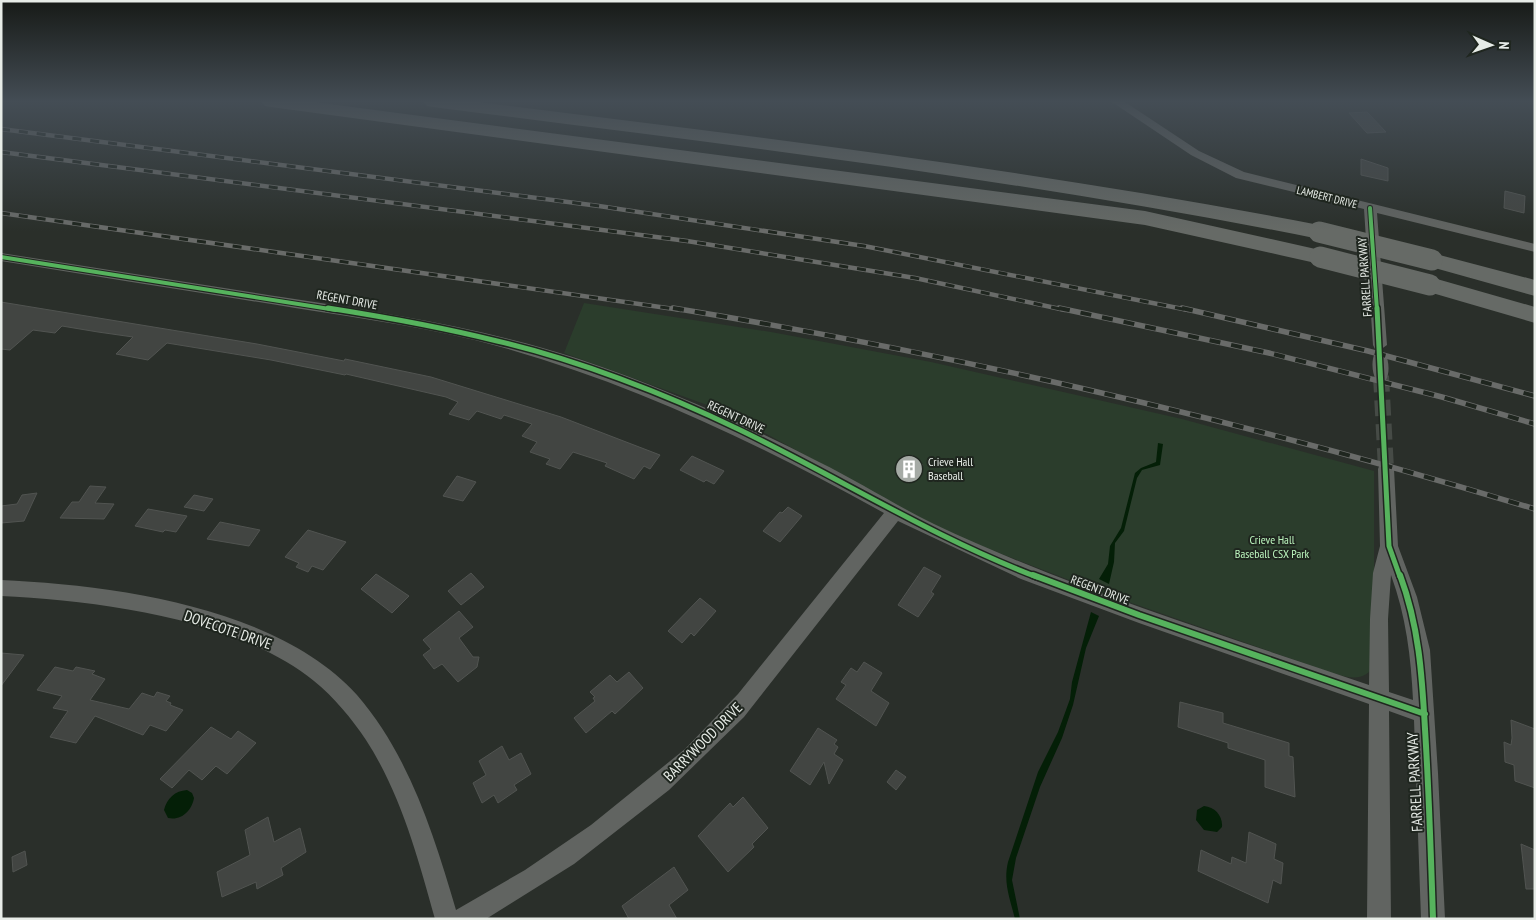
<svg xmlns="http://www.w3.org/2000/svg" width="1536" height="920" viewBox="0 0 1536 920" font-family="'PT Sans Narrow',sans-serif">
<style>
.green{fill:#2b3d2c}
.water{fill:#041f07}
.building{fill:#424542;stroke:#515451}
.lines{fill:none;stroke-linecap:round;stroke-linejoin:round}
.street-tunnel{stroke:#464b46;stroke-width:16;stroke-dasharray:16 8;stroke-linecap:butt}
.street{fill:#616461;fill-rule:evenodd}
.highway{fill:#666a66;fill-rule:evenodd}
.rail-far1-casing{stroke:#696b69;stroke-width:4.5}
.rail-casing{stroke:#696b69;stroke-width:5.5}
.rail-far1{stroke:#1f261f;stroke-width:3;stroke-dasharray:9;stroke-linecap:butt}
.rail{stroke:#1f261f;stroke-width:4;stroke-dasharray:11;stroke-linecap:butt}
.highway-bridge{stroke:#666a66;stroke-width:21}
.cycleway-far2-casing{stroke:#1f261f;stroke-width:6}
.cycleway-far1-casing{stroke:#1f261f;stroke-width:8}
.cycleway-casing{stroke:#1f261f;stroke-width:9}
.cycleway-far2{stroke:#56b35d;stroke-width:4}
.cycleway-far1{stroke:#56b35d;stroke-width:5}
.cycleway{stroke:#56b35d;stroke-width:6}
.labels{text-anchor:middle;stroke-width:4;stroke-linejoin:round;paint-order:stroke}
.far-street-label{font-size:11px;fill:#e7ece7;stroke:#1f261f}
.street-label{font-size:12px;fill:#e7ece7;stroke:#1f261f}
.poi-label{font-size:12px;fill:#e7ece7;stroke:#1f261f;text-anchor:start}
.park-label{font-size:12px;fill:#bbf4bd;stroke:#1f261f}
.near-street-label{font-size:15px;fill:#e7ece7;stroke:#1f261f}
</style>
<rect width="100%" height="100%" fill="#2a2f2a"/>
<path class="green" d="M584,303L771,332L931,362L1182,419L1374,471V664C1366,684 1345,677 1329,672L1103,593L971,542L926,521L761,431L707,405L564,353Z"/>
<path class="water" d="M1158,443L1163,444L1160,465L1142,470L1137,478L1124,531L1115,543L1114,562L1109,584L1099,579L1108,564L1110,546L1121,528L1135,473L1141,468L1156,462Z
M1091,612L1099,616L1086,648L1073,705L1062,738L1040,787L1016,858L1012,880L1020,919H1015C1010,898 1003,883 1008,862L1038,772L1058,732L1070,699L1072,682Z
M187,790L192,793L194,798C192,810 182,821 168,818L164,810C167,798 175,791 187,790Z
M1204,806C1215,807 1223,816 1222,827L1217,832L1204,830L1196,820L1197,810Z"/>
<path class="building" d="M1367,112L1386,132L1367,133L1349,113Z
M1361,159L1388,168V181L1361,175Z
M1505,191L1525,196L1524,213L1504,208Z
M1,302L257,344L344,361L345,359L431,377L561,417L660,455L650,469L644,466L634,479L605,466L607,463L573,452L560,469L546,464L550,459L530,452L537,442L522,436L532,424L504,415L501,419L477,411L469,420L449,414L458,402L446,397L346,374L345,375L271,360L167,343L148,360L116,354L133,337L98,332L62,326L55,333L33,330L10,350L1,349Z
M692,456L724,471L714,484L706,480L704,482L680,470Z
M911,458L923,465L909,483L897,476Z
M457,476L476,482L463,501L443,496Z
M90,486L106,487L95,503L114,504L104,519L60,518L72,502H79Z
M37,493L24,521L1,523V506L17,504L22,495Z
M194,495L213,499L204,511L184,507Z
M788,507L802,516L780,542L763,531L780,512L782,513Z
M148,509L187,516L176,532L165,530L163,532L135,526Z
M220,522L260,530L249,546L207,539Z
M308,530L346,542L323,570L312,566L308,572L296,567L299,563L285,557Z
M924,567L941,576L931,592L934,594L918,617L898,605Z
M471,573L484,587L461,605L448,591Z
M376,574L409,596L392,613L361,589Z
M700,598L716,611L694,636L691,633L682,643L668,631Z
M459,611L473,627L459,638L473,657H479L477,667L458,682L442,664L434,669L423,655L431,649L423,640Z
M1,653L24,655L1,686Z
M864,662L882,673L871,691L889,703L876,726L836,699L846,685L841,682L851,668L857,672Z
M55,667L73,671L76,667L95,671L92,674L105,679L90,700L129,709L142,693L154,697L157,692L170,696L166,701L171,703L170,705L183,710L166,731L150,725L143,735L95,716L76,743L50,737L68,711L53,708L62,696L37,690Z
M629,672L643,688L615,714L612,711L586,733L574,718L595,701L593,698L595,697L590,692L610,675L617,682Z
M1180,702L1223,713V723L1289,743V756L1293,757L1295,797L1265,787V760L1228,748V743L1178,727Z
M1511,720L1535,729V788L1515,781L1514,765L1505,762L1504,742L1511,745L1512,738Z
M211,727L231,739L238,731L256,743L227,774L216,766L202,780L189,770L172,788L160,779Z
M818,728L837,740L834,744L838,747L834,754L843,760L829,784L824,762L810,785L790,771Z
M502,746L509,760L521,753L531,774L514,785L517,790L498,803L494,795L482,803L473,783L486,775L479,761Z
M896,770L906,777L896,790L887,782Z
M743,797L768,828L752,844L754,847L728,872L698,836L730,803L733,807Z
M268,817L274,842L300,828L306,852L281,868L283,875L257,889L256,882L222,897L217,872L250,855L245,830Z
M1249,832L1276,844L1274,859L1283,863L1281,884L1273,880L1268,903L1198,871L1201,850L1231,864L1232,857L1246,863Z
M1521,844L1535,850V889H1526Z
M25,851L27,865L13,872L12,857Z
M674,867L688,890L669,905L677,919H629L622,906Z"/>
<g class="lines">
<path class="street-tunnel" d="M1381,376L1386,469"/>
<path class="street" d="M1112,102H1125L1199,151L1244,172L1535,244V252L1377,213L1387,345L1380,350L1375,349L1373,345L1364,209L1236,178L1191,155Z
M1,253C97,268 192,283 288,298C386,313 484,328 579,359C662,387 741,422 819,462C858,481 895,505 934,524C1074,590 1223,635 1369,685L1370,619L1373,573L1380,546L1378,469L1380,464L1386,462L1392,464L1394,469L1398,546L1417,597L1430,650L1438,773L1445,919H1421L1414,720L1389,711L1391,919H1367L1369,704L1139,623L1021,579L898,521L744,717L669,790L574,864L486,919H435C418,858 401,794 366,740C352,719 334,697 314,681C236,618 99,601 1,596V580C113,585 278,607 357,695C409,755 434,835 456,910L525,870L591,825L685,749L738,694L884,513C759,444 639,386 501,347C434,328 364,319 295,308C197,292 99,277 1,261ZM1391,575C1406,616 1411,657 1413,700L1389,692L1388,619Z
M1380,352L1385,353C1389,360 1390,373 1386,380H1376C1372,373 1371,360 1375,353Z"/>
<path class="highway" d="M262,102H314L1145,211L1320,250L1328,252L1331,257L1328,262L1320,264L1145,225L271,107L265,106Z
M424,102H478C760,137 1040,171 1319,225L1327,227L1330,232L1327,237L1319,239C1026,180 730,145 433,107L427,106Z
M1432,253L1535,280V296L1424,265L1421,260L1424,255Z
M1430,277L1535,307V323L1422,290L1418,285L1422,280Z"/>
<g class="rail-far1-casing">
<path id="rail-far1" d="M1,129L599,206L864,246L1188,310
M1,152L687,241L915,278L1065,310
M1,213L681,310"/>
</g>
<g class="rail-casing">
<path id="rail" d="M673,308C965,356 1252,423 1535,509
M1059,308L1269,353L1442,397L1535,424
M1182,308L1368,351L1535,396"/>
</g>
<use href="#rail-far1" class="rail-far1"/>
<use href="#rail" class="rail"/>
<path class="highway-bridge" d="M1319,232L1432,260
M1320,257L1430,285"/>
<g class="cycleway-far2-casing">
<path id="cycleway-far2" d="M1370,208L1377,310
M1,257L336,310"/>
</g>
<g class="cycleway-far1-casing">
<path id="cycleway-far1" d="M328,308C385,317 441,327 497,341C575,359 666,394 738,429C838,477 932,537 1037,577
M1377,308L1389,546L1400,577"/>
</g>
<g class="cycleway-casing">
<path id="cycleway" d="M1033,575L1139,615L1425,714
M1400,575C1419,626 1422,675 1425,729C1429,792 1431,856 1433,919"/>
</g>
<use href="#cycleway-far2" class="cycleway-far2"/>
<use href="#cycleway-far1" class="cycleway-far1"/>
<use href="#cycleway" class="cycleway"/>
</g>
<linearGradient id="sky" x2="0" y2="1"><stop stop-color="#171a17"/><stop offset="0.44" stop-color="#444d55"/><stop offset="1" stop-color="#444d55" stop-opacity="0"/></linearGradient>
<rect width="1536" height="231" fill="url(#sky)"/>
<defs>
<g id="building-disc" transform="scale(1.4375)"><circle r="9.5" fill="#a5aaa5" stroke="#1f261f"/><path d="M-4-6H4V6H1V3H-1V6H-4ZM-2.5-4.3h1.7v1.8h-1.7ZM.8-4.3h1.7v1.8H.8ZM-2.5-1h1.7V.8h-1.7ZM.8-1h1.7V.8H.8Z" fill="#fff"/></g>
</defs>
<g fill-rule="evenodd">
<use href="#building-disc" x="909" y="469"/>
</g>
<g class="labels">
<g class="far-street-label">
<text transform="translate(1327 197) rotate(14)" y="4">LAMBERT DRIVE</text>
</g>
<g class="street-label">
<text transform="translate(1365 277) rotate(-94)" y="4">FARRELL PARKWAY</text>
<text transform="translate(347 300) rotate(10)" y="4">REGENT DRIVE</text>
<text transform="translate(736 417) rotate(25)" y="4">REGENT DRIVE</text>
<text transform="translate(1100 590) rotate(21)" y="4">REGENT DRIVE</text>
</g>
<g class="poi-label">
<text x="928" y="466">Crieve Hall<tspan x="928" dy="14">Baseball</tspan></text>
</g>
<g class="park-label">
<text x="1272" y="544">Crieve Hall<tspan x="1272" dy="14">Baseball CSX Park</tspan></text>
</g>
<g class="near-street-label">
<text transform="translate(228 630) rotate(19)" y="5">DOVECOTE DRIVE</text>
<text transform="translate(703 742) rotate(-45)" y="5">BARRYWOOD DRIVE</text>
<text transform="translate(1415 782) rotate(-93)" y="5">FARRELL PARKWAY</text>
</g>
</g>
<rect width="1536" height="920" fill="none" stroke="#e7ece7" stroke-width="5"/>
<g transform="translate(1491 45) rotate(92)" stroke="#1f261f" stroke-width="4" paint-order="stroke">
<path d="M0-4L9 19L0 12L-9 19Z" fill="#e7ece7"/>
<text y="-8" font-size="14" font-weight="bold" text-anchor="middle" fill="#e7ece7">N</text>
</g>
</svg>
